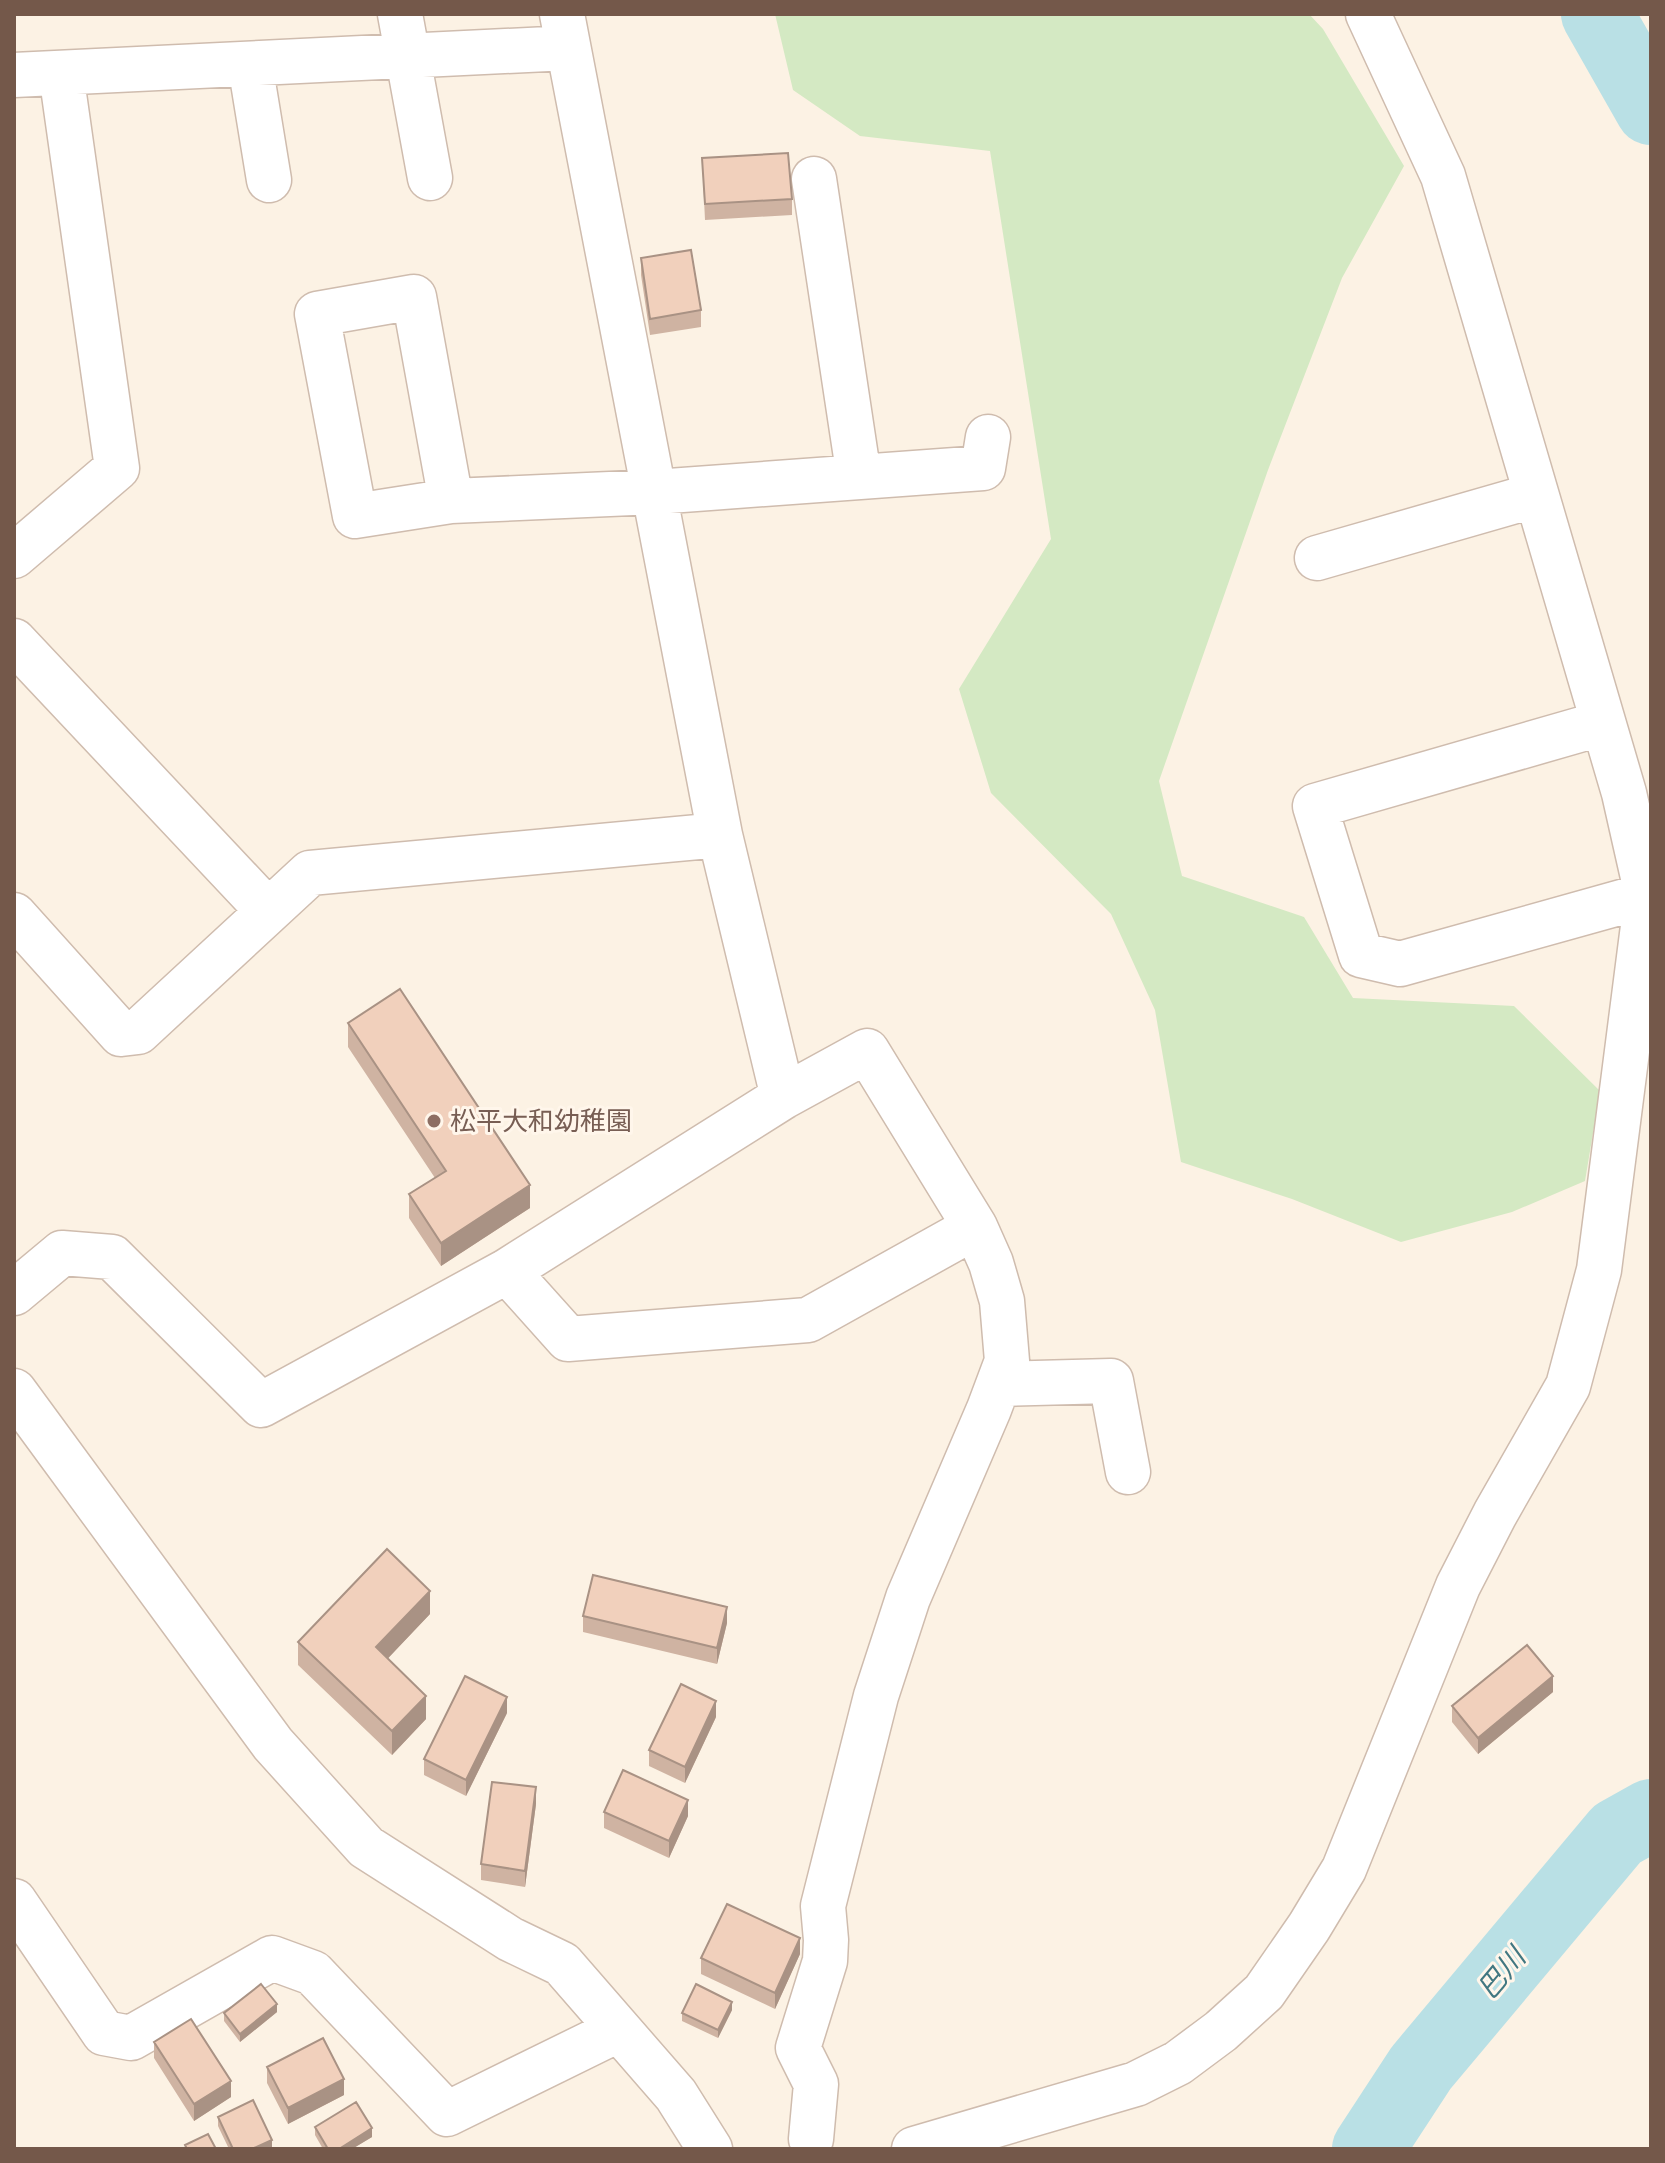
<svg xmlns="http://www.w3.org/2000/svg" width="1665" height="2163" viewBox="0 0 1665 2163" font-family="'PT Sans','Noto Sans JP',sans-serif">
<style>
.green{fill:#d4e9c3}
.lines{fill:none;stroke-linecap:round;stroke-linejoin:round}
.river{stroke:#b9e0e5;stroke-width:72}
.minor-casing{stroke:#cfbcae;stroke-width:47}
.minor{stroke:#fff;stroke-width:44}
.wall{fill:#cfb3a2}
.shaded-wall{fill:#a99284}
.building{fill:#f1d0bc;stroke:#a99284;stroke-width:2}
.education-dot{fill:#8d6e63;stroke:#fff6eb;stroke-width:3}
.labels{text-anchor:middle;stroke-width:6;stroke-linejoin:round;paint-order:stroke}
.education-label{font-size:26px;fill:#785e54;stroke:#fff6eb;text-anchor:start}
.water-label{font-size:28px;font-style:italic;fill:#417781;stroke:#fff6eb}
</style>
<rect width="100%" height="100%" fill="#fcf2e4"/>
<path class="green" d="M775,14H1309L1323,29L1404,166L1342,278L1268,470L1159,781L1182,876L1304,917L1353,998L1514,1006L1600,1091L1585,1181L1512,1212L1401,1242L1292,1199L1181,1162L1155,1010L1111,914L991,793L959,689L1051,539L990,151L860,136L793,90Z"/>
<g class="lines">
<path class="river" d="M1597,14L1651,109
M1368,2149L1421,2068L1617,1834L1651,1815"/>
<g class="minor-casing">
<path id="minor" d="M400,14L430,178
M562,14L720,835L783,1097
M250,64L269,180
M14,75L568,48
M814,179L859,477
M451,501L414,297L317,314L355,516L451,501L655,492L983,468L988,437
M14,556L117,468L61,73
M1317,558L1536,495
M14,641L268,911
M1603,723L1315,806L1361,955L1400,964L1647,895
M14,915L121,1034L138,1032L310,873L720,835
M14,1293L62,1253L112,1257L261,1405L507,1271L783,1097L867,1051L975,1227L808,1320L568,1339L507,1271
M999,1384L1111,1381L1128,1472
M14,1391L273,1744L366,1847L510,1939L562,1964L676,2095L710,2149
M14,1901L104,2033L131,2038L272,1958L313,1973L447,2114L618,2030
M811,2139L816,2084L798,2048L825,1961L826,1940L823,1906L876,1696L908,1598L989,1409L1007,1361L1002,1301L991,1263L975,1227
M914,2149L1136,2084L1178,2063L1221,2031L1264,1992L1309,1927L1344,1869L1458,1586L1495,1514L1568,1386L1599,1270L1647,895L1624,793L1443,176L1368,14"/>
</g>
<use href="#minor" class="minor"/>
</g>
<path class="wall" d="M702,158L792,199V215L705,220Z
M641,258L701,310V327L650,335L641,275Z
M348,1023L530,1208L441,1266L409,1218V1194L435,1178L348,1047Z
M430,1614L387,1659L426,1719L392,1755L298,1665V1642Z
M583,1616L727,1623L717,1664L583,1632Z
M1553,1692L1478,1754L1452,1722V1706Z
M507,1713L466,1796L424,1775V1759Z
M716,1717L685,1783L649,1766V1750Z
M536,1804L525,1887L481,1880V1864Z
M604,1812L688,1816L669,1858L604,1828Z
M800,1954L775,2009L701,1974V1958Z
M732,2010L718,2038L682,2021V2013Z
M277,2012L240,2042L224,2021V2013Z
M154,2042L231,2097L194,2121L154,2058Z
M267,2067L344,2095L288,2124L267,2083Z
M218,2117L272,2148L270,2149H229L218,2126Z
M315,2127L372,2137L352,2149H323L315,2135Z"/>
<path class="shaded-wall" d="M530,1185V1208L441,1266V1243Z
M430,1591V1614L376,1671V1647Z
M727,1607V1623L717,1664V1648Z
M1553,1676V1692L1478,1754V1738Z
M426,1696V1719L392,1755V1731Z
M507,1697V1713L466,1796V1780Z
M716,1701V1717L685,1783V1767Z
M536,1787V1804L525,1887V1871Z
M688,1800V1816L669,1858V1841Z
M800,1938V1954L775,2009V1993Z
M732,2002V2010L718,2038V2030Z
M277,2004V2012L240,2042V2034Z
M344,2079V2095L288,2124V2108Z
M231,2081V2097L194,2121V2104Z
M372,2128V2137L352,2149H339Z
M272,2140V2148L270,2149H252Z"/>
<path class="building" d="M788,153L792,199L705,204L702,158Z
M691,250L701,310L650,319L641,258Z
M400,989L530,1185L441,1243L409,1194L446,1171L348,1023Z
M387,1549L430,1591L376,1647L426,1696L392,1731L298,1642Z
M593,1575L727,1607L717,1648L583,1616Z
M1527,1645L1553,1676L1478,1738L1452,1706Z
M465,1676L507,1697L466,1780L424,1759Z
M681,1684L716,1701L685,1767L649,1750Z
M623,1770L688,1800L669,1841L604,1812Z
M492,1782L536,1787L525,1871L481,1864Z
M727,1904L800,1938L775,1993L701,1958Z
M261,1984L277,2004L240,2034L224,2013Z
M696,1984L732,2002L718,2030L682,2013Z
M191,2019L231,2081L194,2104L154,2042Z
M323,2038L344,2079L288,2108L267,2067Z
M253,2100L272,2140L252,2149H233L218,2117Z
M356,2102L372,2128L339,2149H328L315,2127Z
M208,2134L216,2149H187L185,2145Z"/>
<circle class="education-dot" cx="434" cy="1121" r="8"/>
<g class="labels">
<g class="education-label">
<text x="450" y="1130">松平大和幼稚園</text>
</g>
<g class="water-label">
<text transform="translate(1501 1973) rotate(-50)" y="10">巴川</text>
</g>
</g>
<rect width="1665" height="2163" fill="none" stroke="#74584a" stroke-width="32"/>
</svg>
